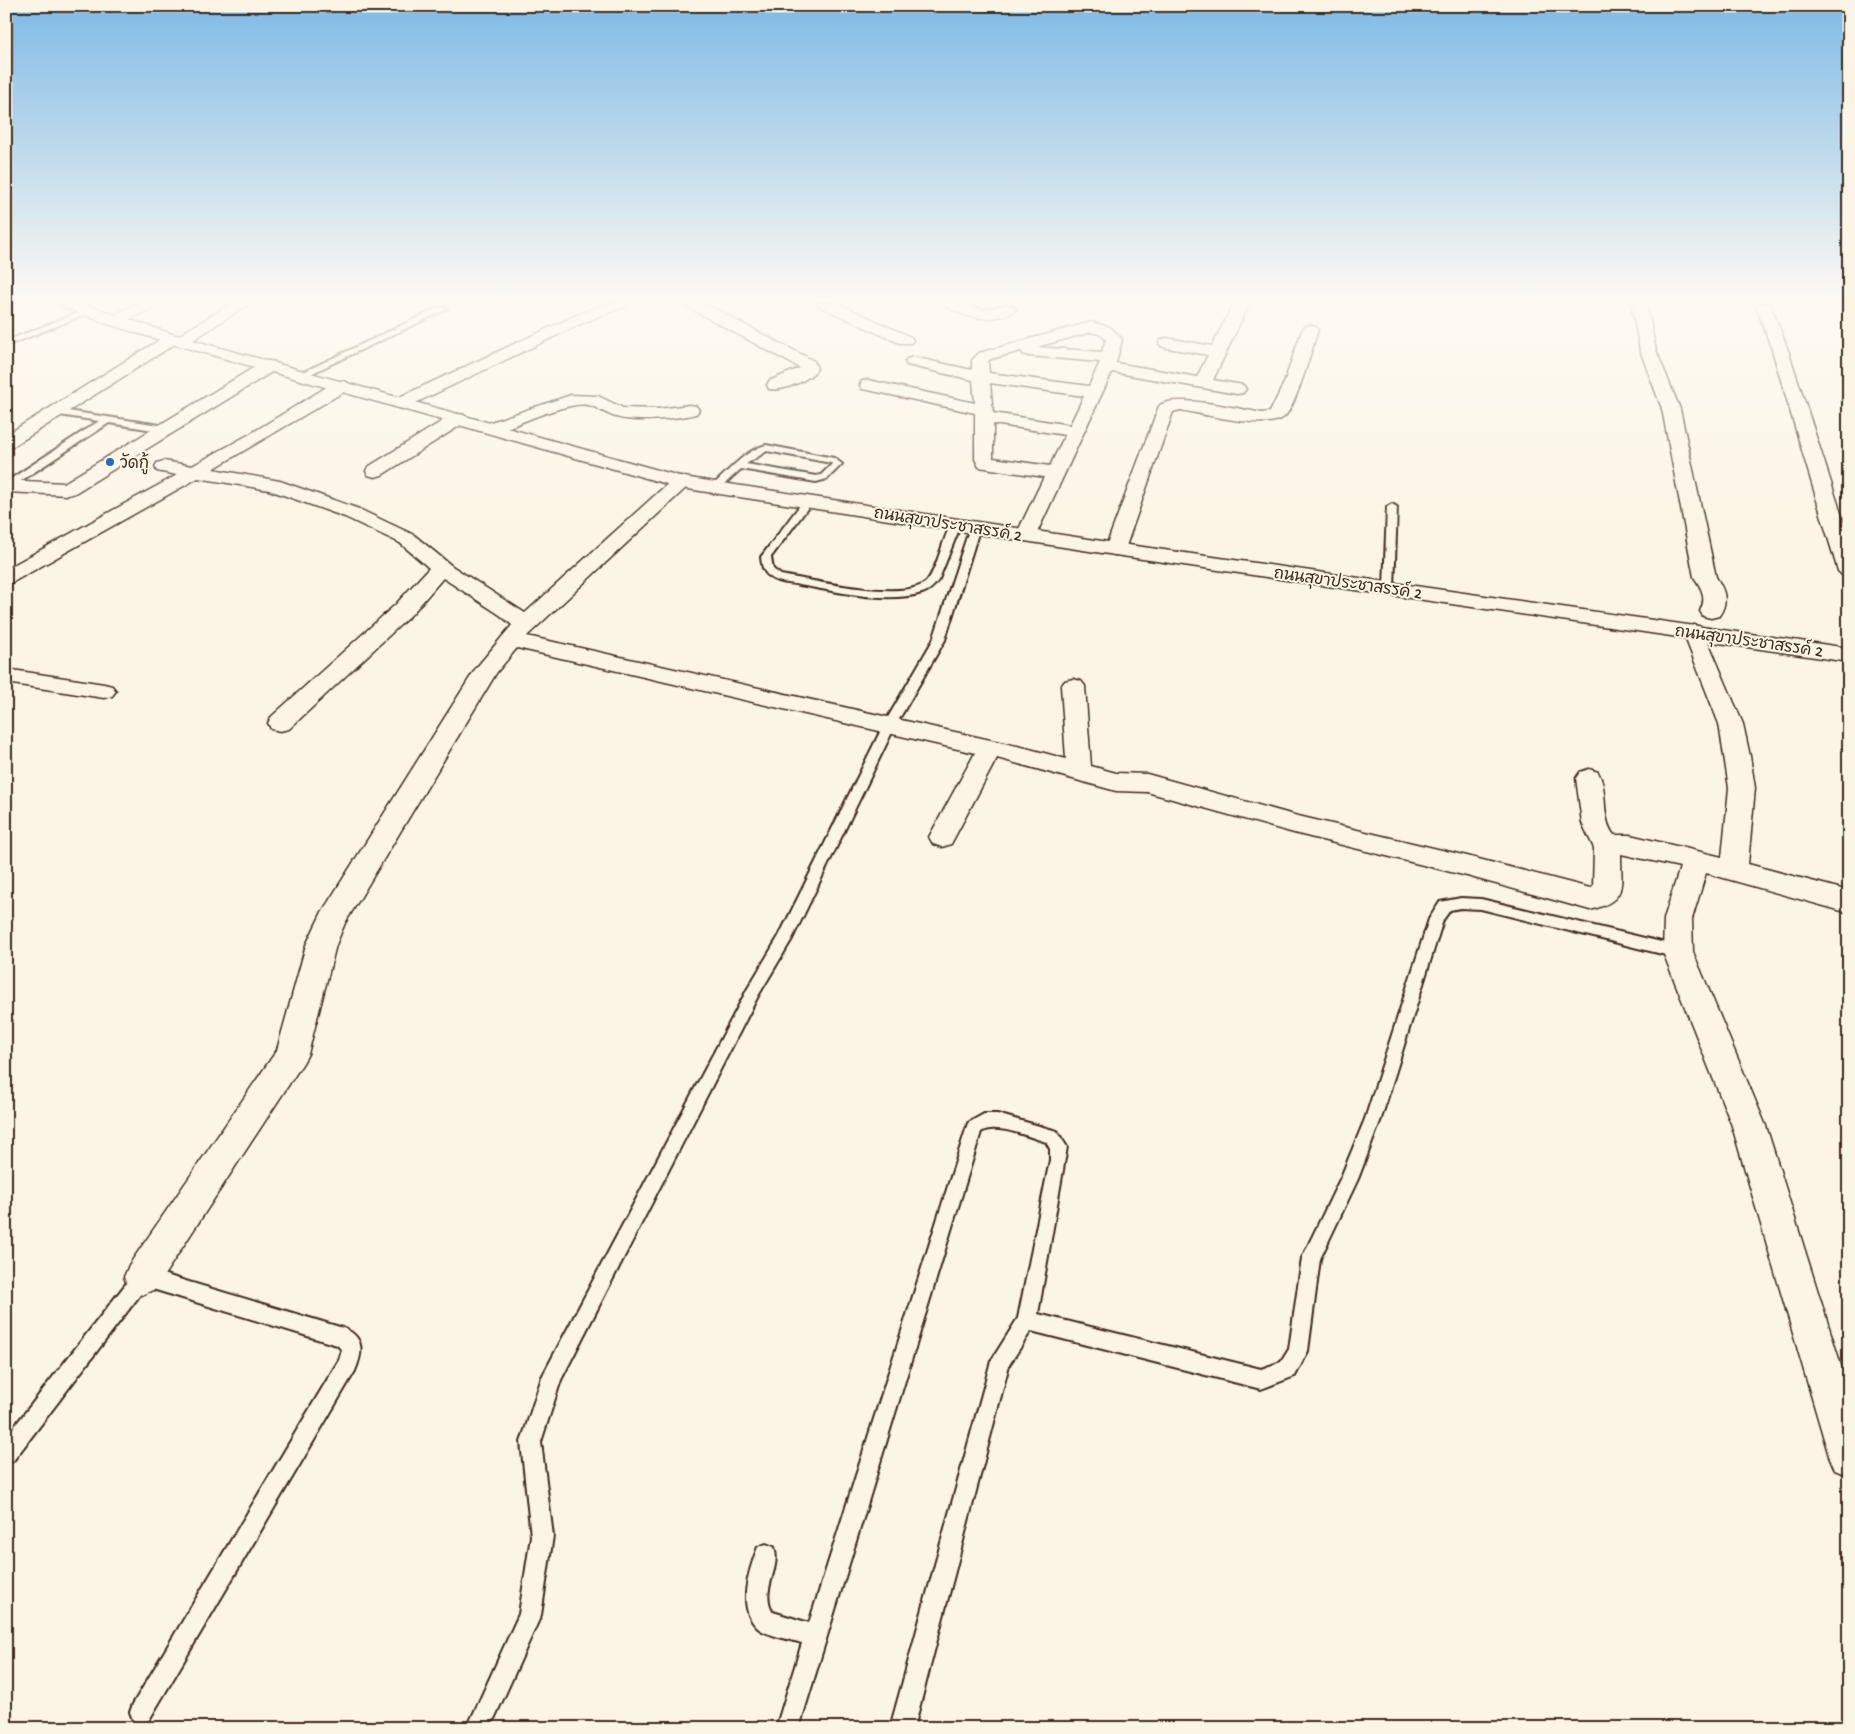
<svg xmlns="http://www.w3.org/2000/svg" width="1855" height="1734" viewBox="0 0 1855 1734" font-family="'Gochi Hand','Playpen Sans Thai',sans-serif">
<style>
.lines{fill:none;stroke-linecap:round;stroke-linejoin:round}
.lane-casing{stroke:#3b2a1e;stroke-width:4}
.street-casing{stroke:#3b2a1e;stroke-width:3}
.secondary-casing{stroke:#3b2a1e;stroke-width:3}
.lane{fill:#fcf5e5;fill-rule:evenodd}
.street{fill:#fcf5e5;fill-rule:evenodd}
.secondary{fill:#fcf5e5;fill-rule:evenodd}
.poi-dot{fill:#1f6fb2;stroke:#fcf5e5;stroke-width:2}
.labels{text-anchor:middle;stroke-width:4;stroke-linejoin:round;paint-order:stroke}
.far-poi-label{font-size:16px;fill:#3b2a1e;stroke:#fcf5e5;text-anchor:start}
.far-street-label{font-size:16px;fill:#3b2a1e;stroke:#fcf5e5}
</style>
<rect width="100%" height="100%" fill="#fcf5e5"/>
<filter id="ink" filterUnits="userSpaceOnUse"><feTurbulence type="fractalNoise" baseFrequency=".02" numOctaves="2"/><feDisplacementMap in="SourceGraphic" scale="10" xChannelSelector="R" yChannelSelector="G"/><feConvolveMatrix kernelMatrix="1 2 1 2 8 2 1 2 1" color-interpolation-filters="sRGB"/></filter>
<g filter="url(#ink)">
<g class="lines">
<g class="lane-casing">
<path id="lane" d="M440,307L447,309L304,377L297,375Z
M85,310L92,312L6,346V341Z
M55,409L166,426L170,429L166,432L109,423L10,488L6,489V482L99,421L52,414V410Z
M766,445L834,458L842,464L827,479L816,482L741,469L719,489H713V485C729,471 744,451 766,445ZM767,451L831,463L832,464L821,475L816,476L746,464Z
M807,499L812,502L771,557L773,569L781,575C810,580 905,602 926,582C937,571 943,537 952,522L956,521L961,524L939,579C935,585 930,591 922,593C886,604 835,591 799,585C791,583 780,583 773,579C763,573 762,567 761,557L804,500Z
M1392,504L1397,507L1394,588L1389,591L1384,588L1387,507Z
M975,524L980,527L945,640L895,726L792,939L758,996L561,1380L541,1442L553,1536L541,1615L490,1728H467L519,1614L531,1536L521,1442L542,1377L748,988L779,936L883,726L933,640L970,527Z
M1461,898L1481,899L1678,946L1683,948L1685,952L1683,956L1678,958L1481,909L1461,908L1450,910L1443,920L1381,1119L1358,1179L1320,1259L1308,1351L1295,1376L1261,1389L1031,1331L1009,1365L914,1728H890L991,1361L1018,1318L1050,1160V1149L1046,1142C1029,1137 995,1122 981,1132L799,1728H776L802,1643C792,1640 765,1635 758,1628C736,1608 749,1570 758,1547L766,1544L774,1547C782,1569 759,1590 773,1612L809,1623L968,1123L984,1114H997L1057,1131L1067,1147L1038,1314L1261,1369L1281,1362L1289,1349L1302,1258L1341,1177L1365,1119L1429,919L1440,902Z
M142,1268L343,1328C365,1337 363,1352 355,1371L149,1720L141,1723L133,1720L130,1712L133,1704L339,1360L342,1350L337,1345L146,1287L13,1461L6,1464V1437L136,1271Z"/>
</g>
<g class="street-casing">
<path id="street" d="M138,303H158L156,306L120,324H108L106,321L108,318Z
M232,303H250L187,344L181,346L175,344L12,447L6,448V435L166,336L172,334L178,336Z
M606,303H628L626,306L587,321L407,407L401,408L395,407L392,403L395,399L577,315Z
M684,303H703L814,361L817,369C810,380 782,392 769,389L767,385L769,381L800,368L686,306Z
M817,303H837L911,337L913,340L911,343H899L819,306Z
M943,303H963L984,310L1008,304L1013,306L1016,309C1012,314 1007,315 1002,316C980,322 964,316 945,306Z
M1234,303L1249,304L1213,380L1243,385L1246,389L1243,393L1237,394L1112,372L1036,535L1033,539L1026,541L1019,539L1016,535L1044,477L979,467L975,459V413L868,390L862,389L860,385L862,381L868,380L975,403L973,380L907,365L905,362L907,359L913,357L972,370V360L979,353L1091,322L1110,327L1122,339L1116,363L1197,377L1208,355L1167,348L1161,346L1159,343L1161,340L1167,338L1212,346ZM1091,332L1099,334L1106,339L1102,352L1037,347ZM1021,351L1023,354L1029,356L1100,362L1089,386L989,373L988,361L991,359ZM990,383L1084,396L1070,425L993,413ZM993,424L1065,435L1050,466L993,458Z
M1631,303H1646L1656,350L1680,409L1716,577C1725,591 1729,601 1719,616L1711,618L1703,616L1700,611C1707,598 1702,589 1694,577L1662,409L1640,350Z
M1755,303H1770L1788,350L1849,538V577L1842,575L1838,571L1772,350Z
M1310,325L1316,327L1318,330C1312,348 1297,404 1285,416C1271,432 1200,413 1180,410L1173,412L1125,549L1122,553L1115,555L1108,553L1105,549L1159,406C1172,393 1241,409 1262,413L1270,412L1284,383L1302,330L1304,327Z
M269,361L275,362L277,366L275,370L75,493L68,495L6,492V480L64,483L263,362Z
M341,381L347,382L349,386L347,390L213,469L280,481L359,509L414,535L452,566L525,613L674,478L681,476L688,478L691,482L688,486L527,636L1026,748L1066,759L1061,686L1065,681L1073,679L1081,681L1085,686L1091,766L1116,773L1147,774L1294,815L1467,856L1590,888L1593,886L1594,848L1582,823L1576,778L1580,772L1589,769L1598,772C1609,791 1600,817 1614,835H1630L1722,857L1729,788L1719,724L1683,632L1686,627L1694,625L1702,627L1743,724L1750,756L1755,788L1748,864L1849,891V913L1706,873L1692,919L1693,952L1766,1126L1849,1391V1476L1835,1470L1829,1456L1732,1126L1663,952L1664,919L1680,867L1621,854C1621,887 1628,900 1590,910L1467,876L1294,833L1147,792L1116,791L997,758L951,844L942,847L933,844L929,837L975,753L517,648L497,672L345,923L336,945L308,1054L303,1063L155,1289L142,1295L129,1289L124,1277L129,1265L277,1050L306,945L322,912L476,668L512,625L500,615L443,578L412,614L289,729L280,731L271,729L268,723L271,717L396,604L429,568L400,543L345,517L269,490L198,478L13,582L6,584V569L177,475L157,471L155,467L157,463L164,461L192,466L250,434L335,382Z
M571,395L598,396L623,408L658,409L690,405L696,406L699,410L696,414C676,419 636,423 616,417C607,415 598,407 588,405C568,401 519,424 497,432L491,433L485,432L482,428L485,424Z
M458,414L464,415L467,419L464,423L382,475L375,477L368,475L366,471L368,467L452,415Z
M6,669L104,684L112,686L116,691L112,696L104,698L6,683Z"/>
</g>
<g class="secondary-casing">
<path id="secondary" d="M59,303H81L178,336L683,477L1115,543L1849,648V662L1115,555L681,488L166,342L108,324L61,306Z"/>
</g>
<use href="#lane" class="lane"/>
<use href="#street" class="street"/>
<use href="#secondary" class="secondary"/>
</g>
</g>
<linearGradient id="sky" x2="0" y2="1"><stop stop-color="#7fbae6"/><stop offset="0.55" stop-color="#fefaf3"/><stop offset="1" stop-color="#fefaf3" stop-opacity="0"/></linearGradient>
<rect width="1855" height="546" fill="url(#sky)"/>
<circle class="poi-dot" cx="110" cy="462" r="5"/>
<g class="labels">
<g class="far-poi-label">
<text x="120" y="468">วัดกู้</text>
</g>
<g class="far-street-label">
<text transform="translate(948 523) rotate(9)" y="6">ถนนสุขาประชาสรรค์ 2</text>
<text transform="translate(1348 582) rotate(8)" y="6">ถนนสุขาประชาสรรค์ 2</text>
<text transform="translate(1749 640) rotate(8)" y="6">ถนนสุขาประชาสรรค์ 2</text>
</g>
</g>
<rect width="1855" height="1734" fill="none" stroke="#fcf5e5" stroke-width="25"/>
<rect x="12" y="12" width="1830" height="1709" fill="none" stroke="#3b2a1e" stroke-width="2" filter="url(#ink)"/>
</svg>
